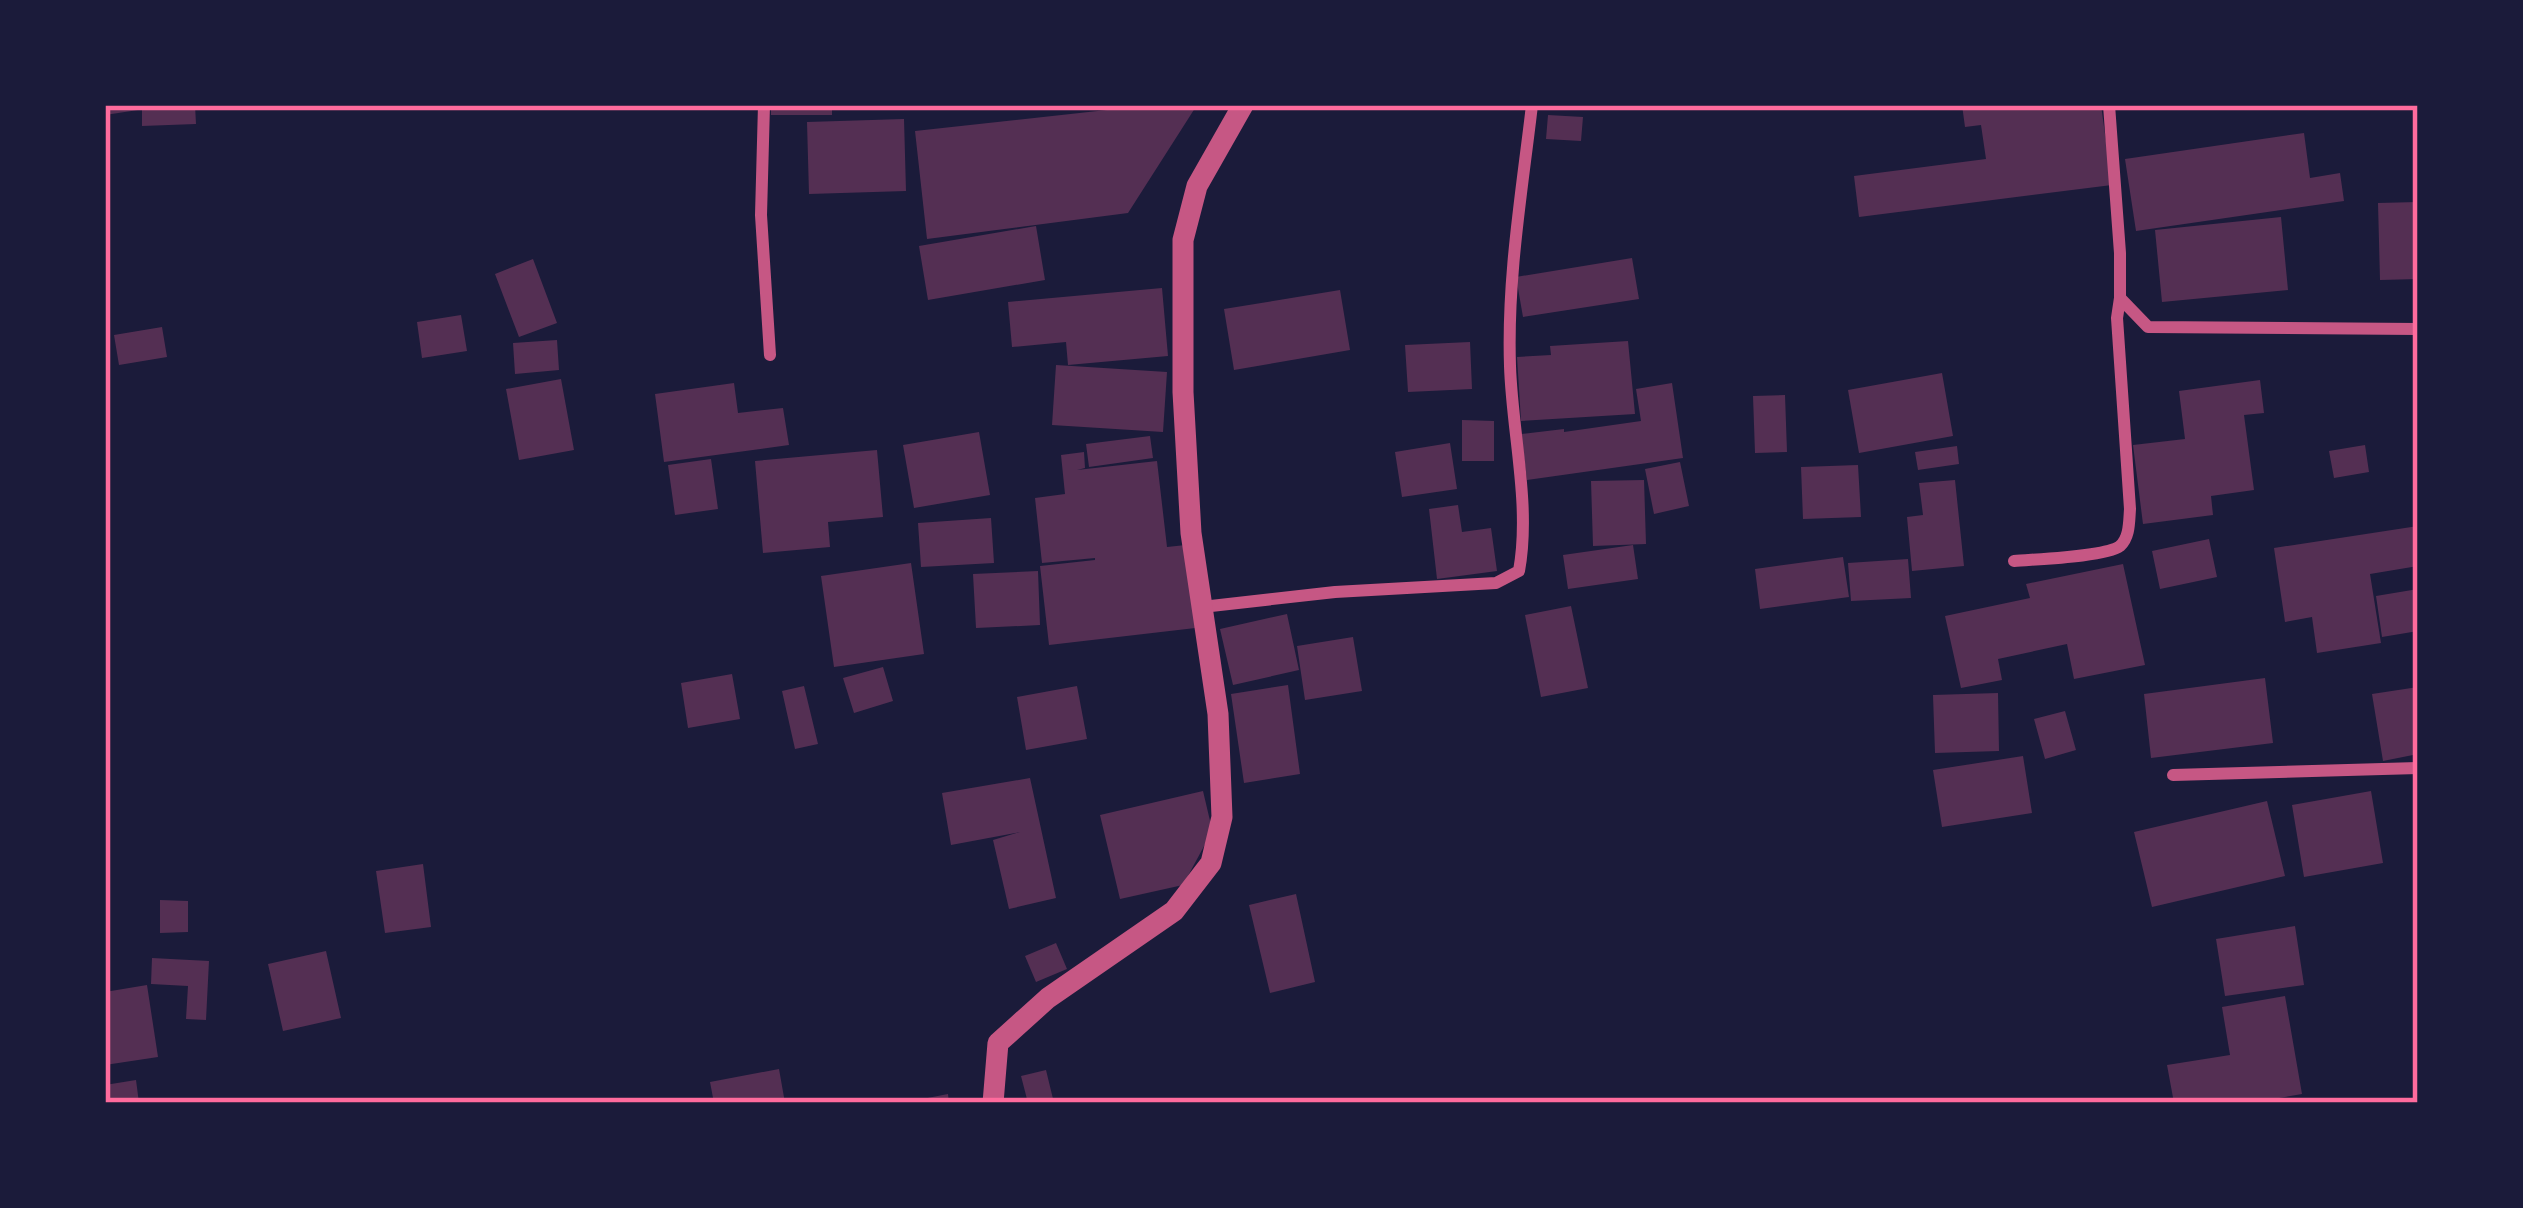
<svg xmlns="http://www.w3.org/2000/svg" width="2523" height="1208" viewBox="0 0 2523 1208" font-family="'PT Sans',sans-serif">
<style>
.building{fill:#542f53}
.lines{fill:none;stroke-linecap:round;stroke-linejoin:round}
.minor{stroke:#c65784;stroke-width:12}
.tertiary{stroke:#c65784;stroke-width:21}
.neatline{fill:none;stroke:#ff6b9d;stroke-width:4.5}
</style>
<rect width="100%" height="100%" fill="#1b1b3a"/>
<path class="building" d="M105,105H138V110L105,115Z
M142,105H195L196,124L142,126Z
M771,105H832V115H771Z
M1152,105H1197L1128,213L927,239L915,131Z
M1962,105H2101L2112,185L1859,217L1854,176L1986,159L1981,125L1965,127Z
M1548,115L1583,117L1581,141L1546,139Z
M904,119L906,191L809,194L807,122Z
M2304,133L2310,178L2340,173L2344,201L2136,231L2125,159Z
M2418,202V279L2380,280L2378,203Z
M2281,217L2288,290L2162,302L2155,230Z
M1036,226L1045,280L928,300L919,246Z
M1632,258L1639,299L1523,317L1516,277Z
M533,259L557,323L519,337L495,274Z
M1162,288L1168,356L1068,365L1066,342L1012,347L1008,302Z
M1340,290L1350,350L1234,370L1224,309Z
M461,315L467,351L422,358L417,322Z
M162,327L167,357L119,365L114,335Z
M557,340L559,370L515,374L513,343Z
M1628,341L1635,414L1521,421L1517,357L1551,355L1550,346Z
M1470,342L1472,389L1408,392L1405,345Z
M1056,365L1167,372L1163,432L1052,425Z
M1942,373L1953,436L1859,453L1848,390Z
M561,379L574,450L519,460L506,389Z
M2260,380L2264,413L2244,415L2254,490L2211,496L2213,515L2143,524L2133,445L2185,439L2179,391Z
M734,383L738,413L783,408L789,445L664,462L655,394Z
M1672,383L1683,458L1527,480L1521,434L1564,429V432L1641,421L1636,389Z
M1785,395L1787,452L1755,453L1753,396Z
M1462,420L1494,421V461H1462Z
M979,432L990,495L914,508L903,445Z
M1150,436L1153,458L1089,467L1086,444Z
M1450,443L1457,489L1402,497L1395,452Z
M2365,445L2369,472L2334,478L2329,451Z
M1957,446L1959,464L1918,470L1915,452Z
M877,450L883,517L828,522L830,547L763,553L755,461Z
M1084,452L1085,468L1077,470L1157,461L1167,547L1195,544L1204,627L1049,645L1040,566L1095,560V558L1042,563L1035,498L1065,494L1061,455Z
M711,459L718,509L675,515L668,465Z
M1680,462L1689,506L1654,514L1645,469Z
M1858,465L1861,517L1803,519L1801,467Z
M1644,480L1646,544L1593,546L1591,481Z
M1955,480L1964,566L1912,571L1907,517L1923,515L1919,483Z
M1458,505L1462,532L1491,528L1497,571L1437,579L1429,509Z
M991,518L994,563L921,567L918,523Z
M2418,526V566L2370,574L2381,643L2317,653L2312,617L2285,622L2274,548Z
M2209,539L2217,577L2160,589L2152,551Z
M1633,545L1638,579L1568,589L1563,555Z
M1843,557L1849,597L1760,609L1755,569Z
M1908,559L1911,598L1851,601L1848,563Z
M911,563L924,654L834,667L821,576Z
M2123,564L2145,665L2074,679L2067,644L1998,659L2002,680L1961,688L1945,616L2030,598L2026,584Z
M1038,571L1040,625L976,628L973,574Z
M2418,589V631L2382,637L2376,596Z
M1571,606L1588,688L1541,697L1525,615Z
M1287,614L1299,670L1233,685L1220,629Z
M1353,637L1362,691L1305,700L1297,646Z
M883,667L893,701L854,713L843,678Z
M732,674L740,719L688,728L681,683Z
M2265,678L2273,743L2151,758L2144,694Z
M1288,685L1300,774L1244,783L1231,694Z
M804,686L818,744L795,749L782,691Z
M1077,686L1087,739L1026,750L1017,697Z
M2418,687V754L2383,761L2372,694Z
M1998,693L1999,751L1935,753L1933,695Z
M2065,711L2076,750L2045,759L2034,719Z
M2023,756L2032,813L1942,827L1933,770Z
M1030,778L1056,898L1009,909L993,840L1020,832L951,845L942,793Z
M1203,791L1211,825L1209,837L1183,885L1120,899L1100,815Z
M2371,791L2383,863L2304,877L2292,805Z
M2267,801L2285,876L2152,907L2134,832Z
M423,864L431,927L385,933L376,871Z
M1296,894L1315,982L1270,993L1249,905Z
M160,900L188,901V932L160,933Z
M2295,926L2304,985L2225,996L2216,939Z
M1056,943L1067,969L1036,982L1025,956Z
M326,951L341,1018L283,1031L268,964Z
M152,958L209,961L206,1020L186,1019L188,986L151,984Z
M147,985L158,1057L105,1065V992Z
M2285,996L2302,1094L2250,1103H2174L2167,1065L2230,1055L2222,1007Z
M779,1069L785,1103H714L710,1082Z
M1046,1070L1054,1103H1028L1021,1076Z
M136,1080L139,1103H105V1085Z
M948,1094L949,1103H912V1101Z"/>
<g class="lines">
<path class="minor" d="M764,105L761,215L770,355
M2109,105L2120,253V298L2148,327L2418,329
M2014,561C2036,559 2105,557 2120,546C2130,537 2129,521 2130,509L2117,318L2120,298
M1202,607L1335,592L1496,583L1519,571C1531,505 1512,432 1510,366C1507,278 1522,191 1532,105
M2173,775L2418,768"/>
<path class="tertiary" d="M993,1103L998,1043L1048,998L1174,911L1211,863L1222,817L1218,714L1191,533L1183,392V240L1197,186L1243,105"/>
</g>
<rect width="2523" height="1208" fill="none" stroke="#1b1b3a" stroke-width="216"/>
<rect x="108" y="108" width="2307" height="992" class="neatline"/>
</svg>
